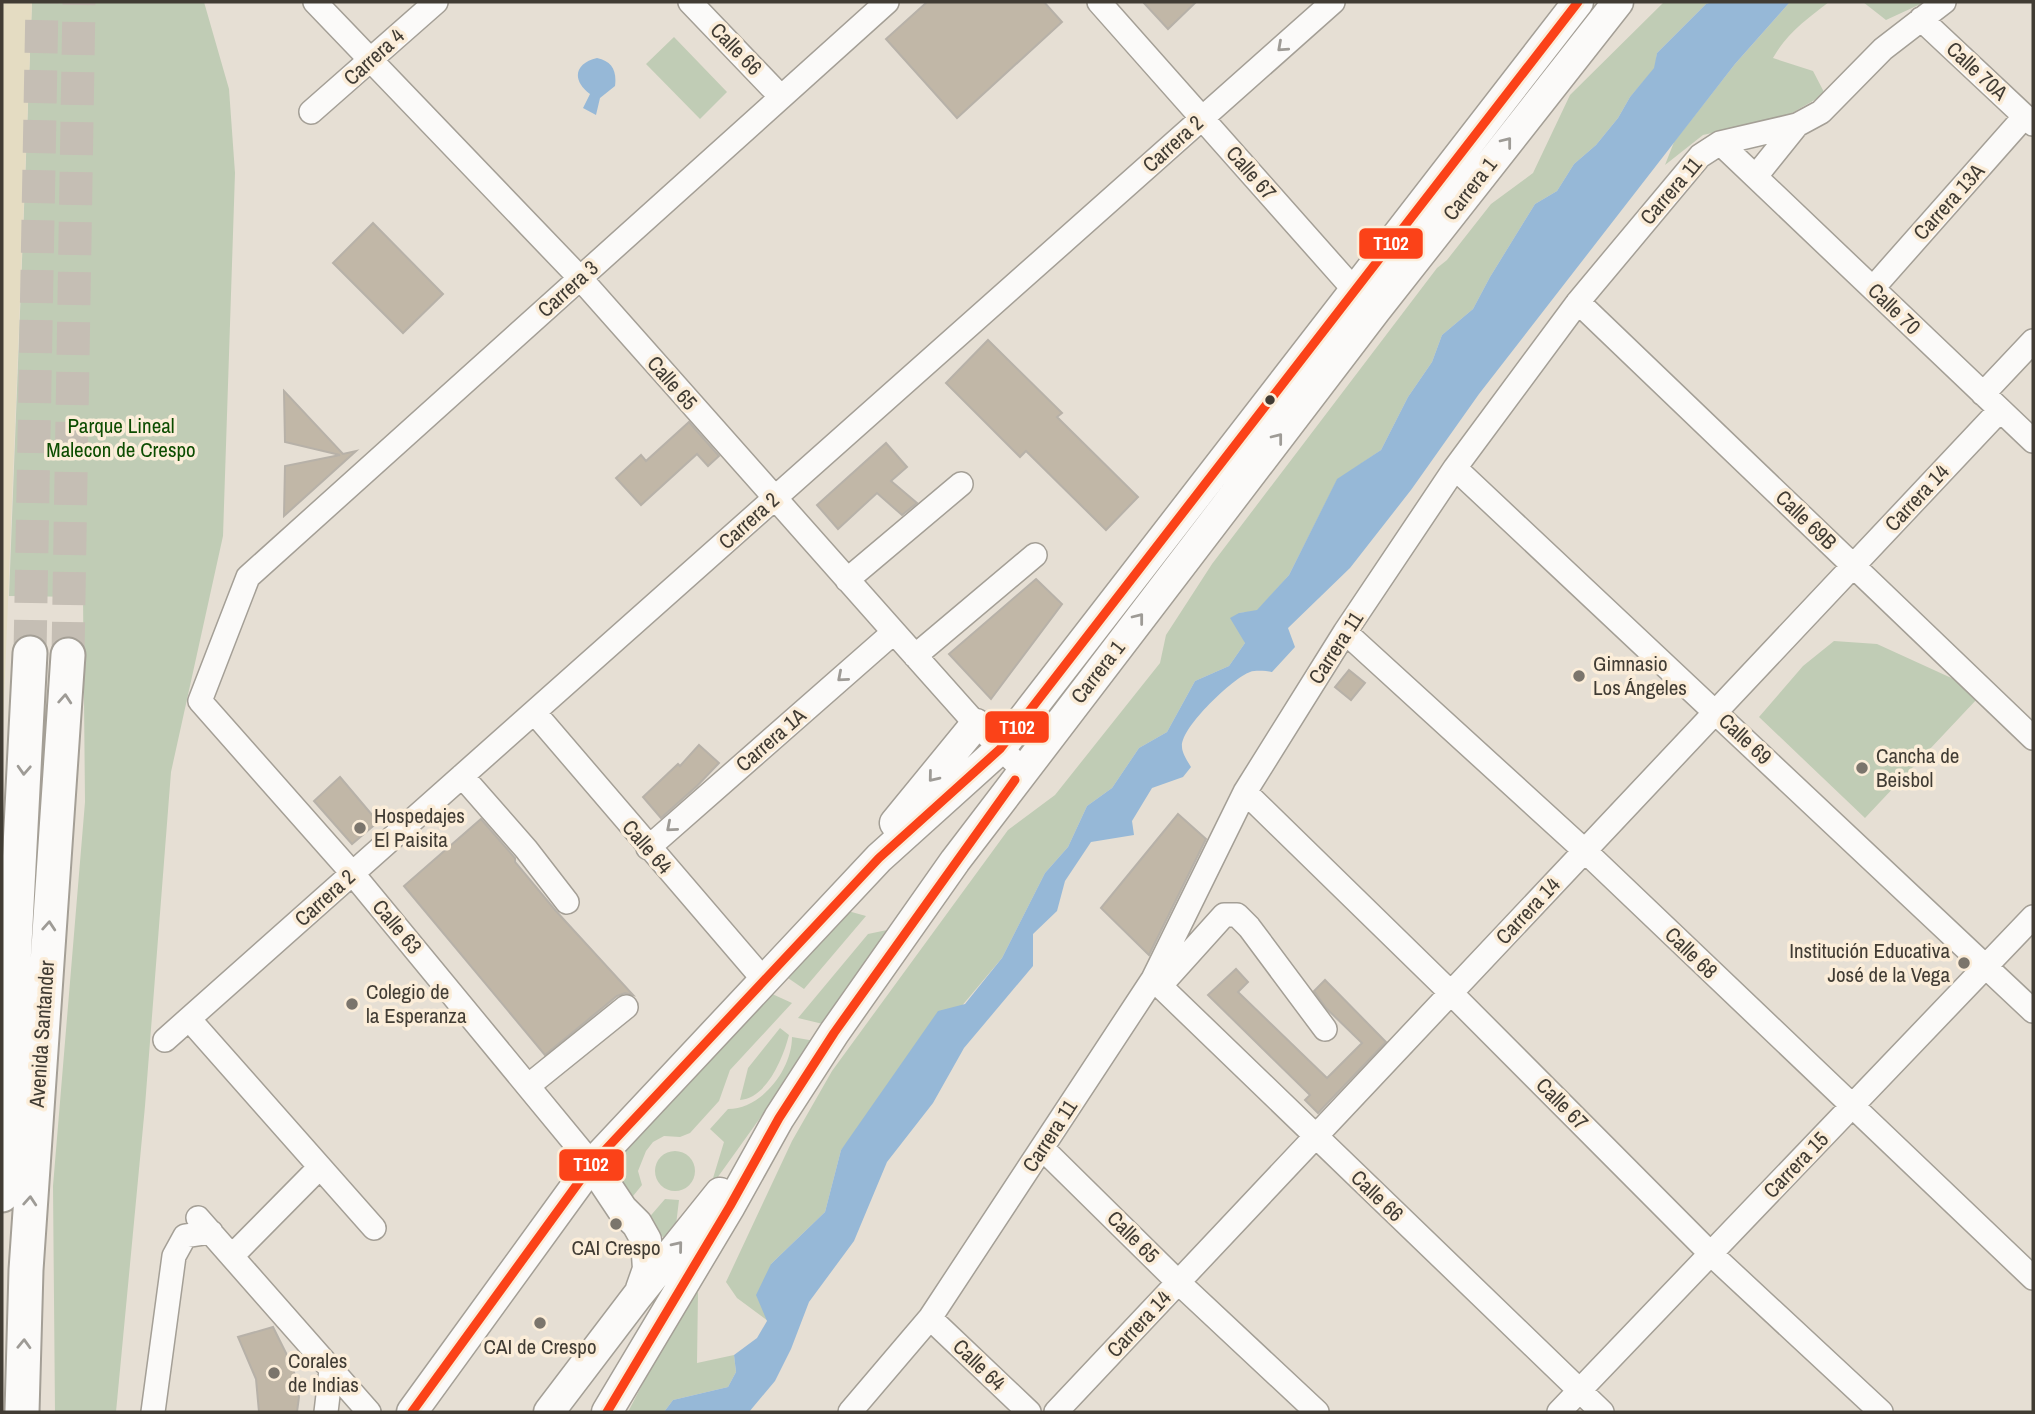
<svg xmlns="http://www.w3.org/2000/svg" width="2035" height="1414" viewBox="0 0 2035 1414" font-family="'Archivo Narrow',sans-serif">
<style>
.green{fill:#c0ccb5}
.sand{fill:#e4dcc2}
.water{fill:#96b8d7}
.building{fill:#c1b7a7;stroke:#b7b1a8;stroke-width:2}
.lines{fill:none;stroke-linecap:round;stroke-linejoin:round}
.highway-tunnel{stroke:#c5beb4;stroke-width:33;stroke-dasharray:33 17;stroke-linecap:butt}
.minor-casing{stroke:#a49f96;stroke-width:26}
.major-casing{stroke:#a49f96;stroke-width:33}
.highway-casing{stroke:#a49f96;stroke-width:37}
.minor{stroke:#fbfaf9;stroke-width:23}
.major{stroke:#fbfaf9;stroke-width:30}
.highway{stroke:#fbfaf9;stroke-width:33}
.bus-1-casing{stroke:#fbedd9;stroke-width:14}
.bus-1{stroke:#fb4218;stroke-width:9}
.oneway{stroke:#9e9b96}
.bus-dot{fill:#413c34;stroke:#fbedd9;stroke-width:2.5}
.poi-dot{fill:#7b756c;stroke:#fbedd9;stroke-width:2.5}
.labels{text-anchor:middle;stroke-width:7;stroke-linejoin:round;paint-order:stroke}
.street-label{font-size:21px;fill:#413c34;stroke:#fbedd9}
.park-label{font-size:21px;fill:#0c4c00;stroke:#fbedd9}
.poi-label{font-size:21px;fill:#413c34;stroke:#fbedd9;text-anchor:start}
.line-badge{stroke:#fbedd9;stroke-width:2.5}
.badge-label{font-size:19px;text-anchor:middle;font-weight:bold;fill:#fff}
</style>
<rect width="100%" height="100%" fill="#e6dfd4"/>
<path class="green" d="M32,2H204L229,89L235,173L223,536L171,772L145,1106L116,1412H55L53,1186L85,802L83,597L9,596Z
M1664,2H1712L1706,4L1657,53L1655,68L1630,97L1618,118L1596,145L1574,164L1557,191L1535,204L1490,277L1473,309L1442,335L1432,362L1408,397L1381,450L1337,480L1289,575L1257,611L1239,613L1245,643L1229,666L1195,681L1167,732L1139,748L1112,788L1087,806L1068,847L1045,873L1002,958L841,1150L825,1212L771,1264L768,1321L737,1298L726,1282L792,1141L832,1071L1008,830L1055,795L1160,663L1166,635L1212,564L1437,268L1447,260L1491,204L1533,173L1570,95Z
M1790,2H1829C1808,18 1786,34 1773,58L1813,71L1825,94L1785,117L1703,135L1665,165L1674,142L1735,64Z
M1863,2H1925L1886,20Z
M674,37L727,92L700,119L646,64Z
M1834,641L1877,644L1958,681L1977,699L1865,818L1759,717L1803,666Z
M848,911L866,916L804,989L788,978Z
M887,930L823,1024L798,1018L868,934Z
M770,993L792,1003L730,1070L719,1101L690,1133L680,1137L664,1136L653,1142L646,1151L638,1171L642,1185L629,1201L602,1173Z
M780,1028L789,1035C783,1058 767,1098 740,1100L748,1068Z
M792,1037L815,1041L710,1188L724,1142L710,1129L728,1109C762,1109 792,1069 792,1037Z
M655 1171a20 20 0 1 1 40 0a20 20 0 1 1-40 0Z
M665,1199L679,1200L676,1225L666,1240L646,1221Z
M698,1292L697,1363L734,1355L736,1372L728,1387L673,1400L664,1412H628L684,1304Z"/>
<path class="sand" d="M2,2H32L2,751Z"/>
<path class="water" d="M1712,2H1790L1735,64L1479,394L1411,490L1350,568L1288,628L1295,647L1272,672C1266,671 1256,670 1250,672C1233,678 1180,728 1182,747C1182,753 1188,762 1191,767L1183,777L1152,788L1132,821L1134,835L1091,842L1065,881L1057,911L1033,934V966L964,1048L933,1103L887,1162L854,1241L809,1302L791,1349L775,1381L749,1412H664L673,1400L728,1387L736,1372L734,1355L757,1338L767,1321L756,1295L771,1264L825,1212L841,1150L938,1011L965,1004L1002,958L1045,873L1068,847L1087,806L1112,788L1139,748L1167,732L1195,681L1229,666L1245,643L1230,618L1239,613L1257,610L1289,575L1337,479L1381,450L1408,397L1432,362L1442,335L1473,309L1490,277L1535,204L1557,191L1574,164L1596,145L1618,118L1630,97L1654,68L1657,53L1706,4Z
M597,58C612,61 617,71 615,86L600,98L596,115L583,108L590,94C571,80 575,63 597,58Z"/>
<path class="building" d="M927,2H1044L1062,22L957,118L886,39Z
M1143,2H1196L1168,29Z
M373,223L443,294L403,333L333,263Z
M988,340L1062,413L1057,417L1138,497L1106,530L1026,451L1020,457L946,383Z
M284,391L343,454L356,451L284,516L285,466L340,455L285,442Z
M689,422L719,456L708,466L697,454L641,505L616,478L641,455L646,461Z
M886,443L907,467L891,481L917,503L902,515L877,493L838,529L817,505Z
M1036,579L1062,604L991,699L949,654Z
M1349,670L1365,683L1351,700L1335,687Z
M699,745L719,763L697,786L661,818L643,797L678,764L680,766Z
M340,777L378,822L352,844L314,801Z
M1178,814L1206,839L1149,955L1101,908Z
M481,819L515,858V862L556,911L633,995L625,993L617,996L545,1055L404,886Z
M1236,969L1248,982L1238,992L1327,1078L1362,1043L1326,1008L1314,991L1325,980L1386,1042L1318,1113L1305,1100L1310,1095L1208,995Z
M273,1327L293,1367L299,1397L297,1412H259L256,1379L238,1337Z"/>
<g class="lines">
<path class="highway-tunnel" d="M30,653L42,2
M68,655L79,2"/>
<g class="minor-casing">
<path id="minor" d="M315,2L580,278L894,632L976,724L1023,770
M690,2L781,97
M1099,2L1365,302
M1921,19L2033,124
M311,112L436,2
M1720,143L2033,441
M1756,176L1797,125
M1873,288L2025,116
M1578,302L2033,738
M1983,394L2033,341
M1455,468L2033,1011
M847,580L961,484
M1345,632L1585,851L2033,1278
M915,656L1035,555
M534,712L763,979
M462,776L526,849L567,902
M1245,792L1451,993L1711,1254L1881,1412
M648,848L894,632
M1153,979L1602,1412
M1160,986L1224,915H1237L1249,927L1325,1029
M189,1019L374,1228
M165,1040L1333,2
M528,1086L626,1007
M1042,1148L1178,1282L1317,1412
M592,1164L353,874L200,701L248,577L887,2
M198,1218L369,1412
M233,1255L320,1167
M930,1318L1029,1412
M153,1412L174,1256L185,1236L211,1232
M326,1412L331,1370
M850,1412L930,1318L1153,979L1245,792L1345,632L1455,468L1578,302L1700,156L1720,143L1797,125L1821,112L1883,49L1944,2
M1056,1412L2000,410
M1559,1412L2033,917"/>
</g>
<g class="major-casing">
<path id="major" d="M895,823L976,724
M592,1164L622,1209L637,1224L646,1240L648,1269L641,1289
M412,1412L592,1164L879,858L1000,749L1578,2
M549,1412L638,1295L720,1193
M607,1412L730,1206L779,1118L834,1033L955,861L1375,311L1618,2"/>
</g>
<g class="highway-casing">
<path id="highway" d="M2,1195L30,653
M22,1412L26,1270L68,655"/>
</g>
<use href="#minor" class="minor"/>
<use href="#major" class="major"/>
<use href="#highway" class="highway"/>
<g class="bus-1-casing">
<path id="bus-1" d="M412,1412L592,1164L879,858L1000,749L1578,2
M607,1412L730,1206L779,1118L834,1033L1015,780"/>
</g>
<use href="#bus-1" class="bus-1"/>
</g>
<defs><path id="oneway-chevron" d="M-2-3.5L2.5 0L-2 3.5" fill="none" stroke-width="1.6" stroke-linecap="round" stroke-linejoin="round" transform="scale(1.75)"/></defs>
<g class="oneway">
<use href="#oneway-chevron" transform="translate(1282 47) rotate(138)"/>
<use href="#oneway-chevron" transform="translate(1507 142) rotate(-52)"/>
<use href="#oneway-chevron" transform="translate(1278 438) rotate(-52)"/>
<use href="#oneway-chevron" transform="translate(1139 618) rotate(-52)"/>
<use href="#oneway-chevron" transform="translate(842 677) rotate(139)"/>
<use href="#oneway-chevron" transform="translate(65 699) rotate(-86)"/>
<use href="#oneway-chevron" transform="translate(24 770) rotate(93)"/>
<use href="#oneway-chevron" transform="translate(933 777) rotate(129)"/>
<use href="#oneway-chevron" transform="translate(671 827) rotate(139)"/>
<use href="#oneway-chevron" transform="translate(49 926) rotate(-86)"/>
<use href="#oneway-chevron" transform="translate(30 1201) rotate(-86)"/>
<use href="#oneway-chevron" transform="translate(678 1246) rotate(-51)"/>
<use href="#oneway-chevron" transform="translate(24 1344) rotate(-88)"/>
</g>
<circle class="bus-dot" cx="1270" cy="400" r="6"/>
<g class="poi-dot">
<circle cx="1579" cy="676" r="7"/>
<circle cx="1862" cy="768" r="7"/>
<circle cx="360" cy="828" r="7"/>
<circle cx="1964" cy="963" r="7"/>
<circle cx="352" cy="1004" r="7"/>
<circle cx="616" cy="1224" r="7"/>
<circle cx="540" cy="1323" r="7"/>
<circle cx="274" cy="1373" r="7"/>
</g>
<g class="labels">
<g class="street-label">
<text transform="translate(736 49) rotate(46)" y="7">Calle 66</text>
<text transform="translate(374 57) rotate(-42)" y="7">Carrera 4</text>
<text transform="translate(1977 71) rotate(43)" y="7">Calle 70A</text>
<text transform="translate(1173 144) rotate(-42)" y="7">Carrera 2</text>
<text transform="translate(1251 173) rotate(49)" y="7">Calle 67</text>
<text transform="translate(1470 189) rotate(-52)" y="7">Carrera 1</text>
<text transform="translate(1671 191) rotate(-49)" y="7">Carrera 11</text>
<text transform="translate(1949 202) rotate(-48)" y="7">Carrera 13A</text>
<text transform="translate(568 289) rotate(-42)" y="7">Carrera 3</text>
<text transform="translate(1894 309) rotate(44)" y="7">Calle 70</text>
<text transform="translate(672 383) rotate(49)" y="7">Calle 65</text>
<text transform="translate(1917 498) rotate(-47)" y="7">Carrera 14</text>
<text transform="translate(1806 520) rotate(44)" y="7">Calle 69B</text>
<text transform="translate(749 521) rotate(-42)" y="7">Carrera 2</text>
<text transform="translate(1336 648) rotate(-57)" y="7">Carrera 11</text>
<text transform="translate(1098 672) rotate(-52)" y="7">Carrera 1</text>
<text transform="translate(1745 739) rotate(43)" y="7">Calle 69</text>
<text transform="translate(771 740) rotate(-41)" y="7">Carrera 1A</text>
<text transform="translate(647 847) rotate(49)" y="7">Calle 64</text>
<text transform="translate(325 898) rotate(-42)" y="7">Carrera 2</text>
<text transform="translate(1528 911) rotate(-47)" y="7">Carrera 14</text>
<text transform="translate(397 927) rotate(50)" y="7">Calle 63</text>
<text transform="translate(1691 953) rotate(44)" y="7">Calle 68</text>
<text transform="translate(42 1034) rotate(-86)" y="7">Avenida Santander</text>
<text transform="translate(1562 1104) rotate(45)" y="7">Calle 67</text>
<text transform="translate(1050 1136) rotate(-57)" y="7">Carrera 11</text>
<text transform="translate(1796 1165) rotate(-46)" y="7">Carrera 15</text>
<text transform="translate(1377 1196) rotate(44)" y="7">Calle 66</text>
<text transform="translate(1133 1237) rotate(45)" y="7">Calle 65</text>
<text transform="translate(1139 1324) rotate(-47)" y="7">Carrera 14</text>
<text transform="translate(979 1365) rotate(44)" y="7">Calle 64</text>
</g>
<g class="park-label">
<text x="121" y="433">Parque Lineal<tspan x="121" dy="24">Malecon de Crespo</tspan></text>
</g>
<g class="poi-label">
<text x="1593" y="671">Gimnasio<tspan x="1593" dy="24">Los Ángeles</tspan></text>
<text x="1876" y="763">Cancha de<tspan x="1876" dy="24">Beisbol</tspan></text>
<text x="374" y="823">Hospedajes<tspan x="374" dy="24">El Paisita</tspan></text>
<text x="1950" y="958" text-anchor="end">Institución Educativa<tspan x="1950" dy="24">José de la Vega</tspan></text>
<text x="366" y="999">Colegio de<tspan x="366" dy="24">la Esperanza</tspan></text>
<text x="616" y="1255" text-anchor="middle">CAI Crespo</text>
<text x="540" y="1354" text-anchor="middle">CAI de Crespo</text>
<text x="288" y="1368">Corales<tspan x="288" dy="24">de Indias</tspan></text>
</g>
</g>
<g class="line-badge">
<rect x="1358" y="227" width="66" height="33" rx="7" fill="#fb4218"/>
<rect x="984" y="710" width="66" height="34" rx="7" fill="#fb4218"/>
<rect x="558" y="1148" width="67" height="34" rx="7" fill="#fb4218"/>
</g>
<g class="badge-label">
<text x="1391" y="250">T102</text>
<text x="1017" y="734">T102</text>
<text x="591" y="1171">T102</text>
</g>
<rect width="2035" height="1414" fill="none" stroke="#413c34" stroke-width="7"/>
</svg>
